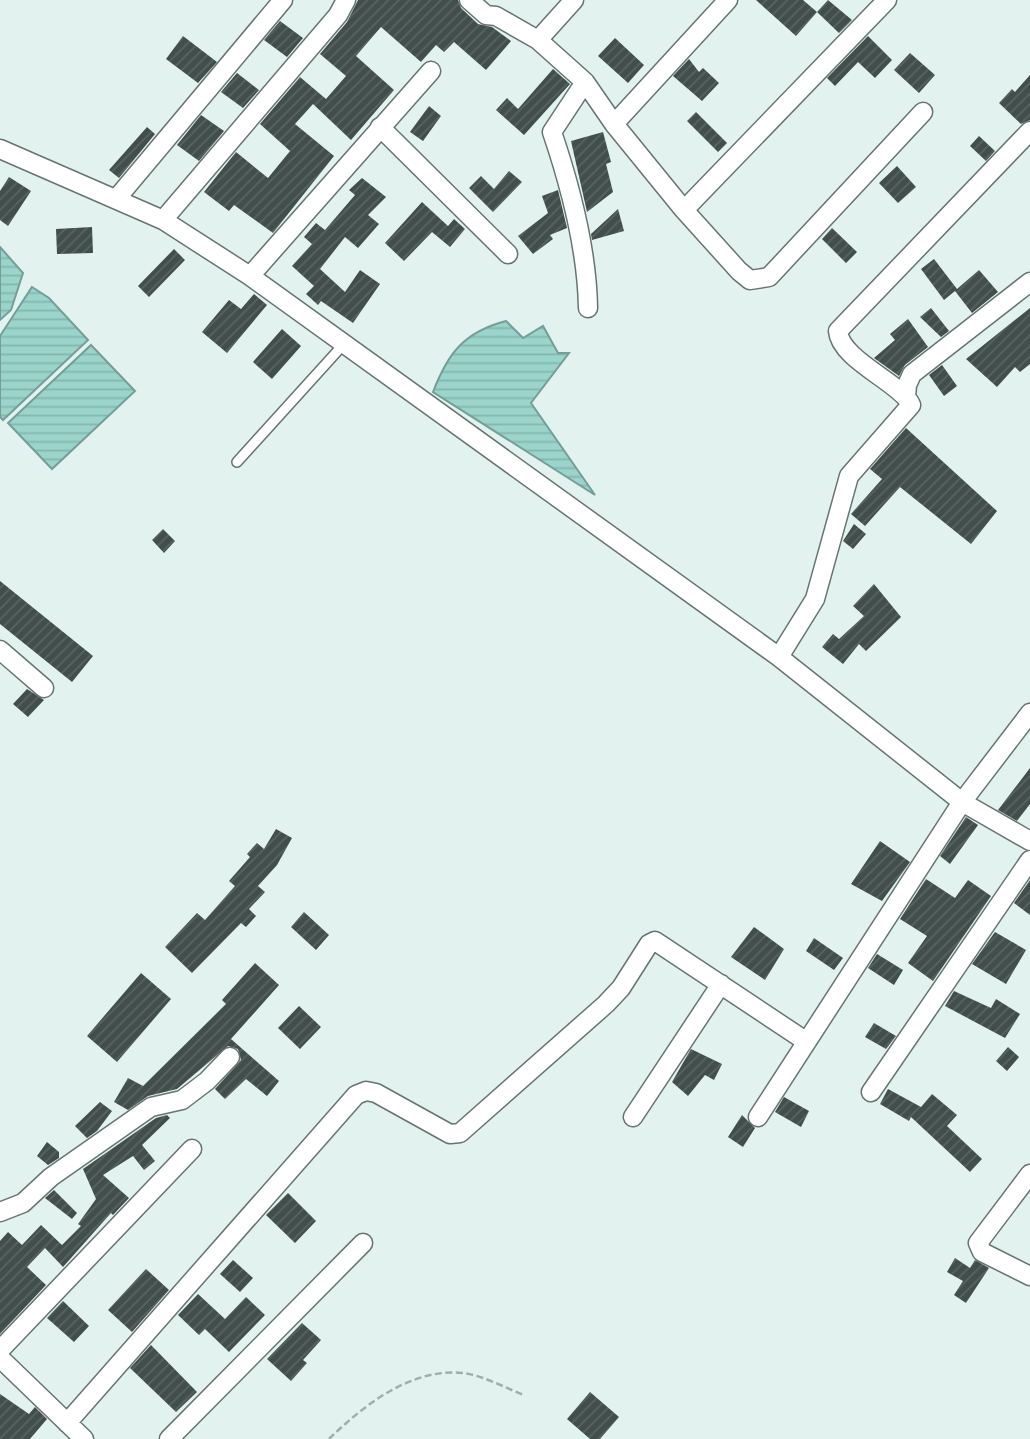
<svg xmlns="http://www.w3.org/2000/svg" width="1030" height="1439" viewBox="0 0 1030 1439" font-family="'PT Sans',sans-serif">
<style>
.water{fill:url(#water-rules);stroke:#749e97;stroke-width:2}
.building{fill:url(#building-hatch)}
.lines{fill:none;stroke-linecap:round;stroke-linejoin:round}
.service-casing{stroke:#667472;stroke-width:12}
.minor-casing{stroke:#667472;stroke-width:21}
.path{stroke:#a1aeab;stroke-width:2.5;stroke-dasharray:7 3.5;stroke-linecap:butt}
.service{stroke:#fff;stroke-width:9}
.minor{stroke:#fff;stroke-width:18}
</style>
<defs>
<pattern id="water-rules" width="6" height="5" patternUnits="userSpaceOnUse" patternTransform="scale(1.75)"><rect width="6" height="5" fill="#9ad4cb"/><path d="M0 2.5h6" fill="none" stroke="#84b6ae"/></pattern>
<pattern id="building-hatch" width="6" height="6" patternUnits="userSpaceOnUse" patternTransform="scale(1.75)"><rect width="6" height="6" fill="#414e4c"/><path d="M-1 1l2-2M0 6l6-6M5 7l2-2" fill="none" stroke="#596462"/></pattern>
</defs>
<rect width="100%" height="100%" fill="#e2f2ef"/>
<path class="water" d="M0,247L23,273L11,310L0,320Z
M32,287L49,298L88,340L3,420L0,417V336Z
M506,321L523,338L543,326L558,353H569L531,403L595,495L433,392C448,353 464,332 506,321Z
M91,345L135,391L52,469L8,423Z"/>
<path class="building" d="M358,0H458L461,8L478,24L492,27L511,41L486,70L454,42L444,52L436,45L421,62L381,27L356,56L394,90L351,140L313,104L295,124L334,156L273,233L234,205L229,211L204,192L236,152L268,178L290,151L260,124L300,77L326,99L346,76L320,54L347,22Z
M756,0H803L817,12L796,36Z
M828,0L852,20L839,33L817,12Z
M280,21L303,38L287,57L264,40Z
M183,36L217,62L198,83L166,59Z
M868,36L892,60L875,78L858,62L835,86L827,78Z
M615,38L644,65L628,83L598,56Z
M910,53L935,75L919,93L894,70Z
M689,59L699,72L703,68L719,83L702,101L673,76Z
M553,69L570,84L524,135L496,110L507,98L518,109Z
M237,73L259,90L243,108L221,92Z
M1030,75V120L1021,124L999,103L1012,89L1015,92Z
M429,106L441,116L423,141L410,132Z
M696,112L727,143L718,152L687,121Z
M201,115L224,131L199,161L177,145Z
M147,127L155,134L119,178L109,170Z
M603,132L611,162L606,164L613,192L587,212L571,141Z
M979,136L995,151L986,161L970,146Z
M897,166L916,187L898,203L879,183Z
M509,171L522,182L493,212L469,188L481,176L494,189Z
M9,177L31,191L8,226L0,220V191Z
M362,178L386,197L368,215L379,224L358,248L345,237L320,269L345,292L360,270L380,284L353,323L321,301L318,305L306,294L314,286L292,266L312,244L304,237L316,223L325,230L355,195L349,190Z
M558,190L567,228L550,235L553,239L533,254L518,236L548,213L542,196Z
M422,202L448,226L454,219L465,229L450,247L432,232L404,261L385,243Z
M618,209L624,231L592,240L591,234Z
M92,227L93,253L57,254L56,229Z
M832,228L857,252L846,263L822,239Z
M174,249L185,260L149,297L138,286Z
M934,259L957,289L979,270L998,292L972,313L955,291L944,300L921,269Z
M254,294L267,305L227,353L202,332L229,300L241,309Z
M931,308L949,331L941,337L920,317Z
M1030,308V364L1020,372L1015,367L997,387L966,359Z
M908,319L928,347L905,365L899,376L874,358L895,340L890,334Z
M282,329L301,346L272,379L253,362Z
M942,365L957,386L944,396L929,375Z
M906,428L997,511L971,544L900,487L865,526L851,514L882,479L870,469Z
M854,524L866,534L853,549L843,541Z
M163,529L175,541L164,553L152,540Z
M0,581L93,656L72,682L0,624Z
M874,584L901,617L866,651L859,644L843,664L822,647L833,634L839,639L864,616L853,606Z
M27,689L44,700L28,717L13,704Z
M1030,768V804L1017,821L998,810Z
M966,817L978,825L950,864L940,856Z
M276,829L292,838L277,865L258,886L265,892L249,909L256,916L246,927L241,923L192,973L165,947L197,913L205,920L235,886L229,881L250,857L247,854L257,843L264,849Z
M880,841L910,862L882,901L851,884Z
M926,879L955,898L968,880L991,896L933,981L908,963L927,936L900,919Z
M1030,880V915L1014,903Z
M304,912L329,935L316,950L291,927Z
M754,927L784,949L765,980L731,957Z
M995,932L1026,950L1006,984L972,964Z
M814,938L843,958L834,970L806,951Z
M877,954L903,970L894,985L868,968Z
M255,963L279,985L231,1039L279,1081L267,1096L246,1079L225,1099L215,1089L241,1060L238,1049L228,1046L177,1089L148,1096L128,1110L114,1102L128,1078L143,1086L226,1004L222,1000Z
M141,973L171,999L117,1062L87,1036Z
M954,991L991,1008L996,999L1020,1014L1005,1038L945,1006Z
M299,1006L321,1027L300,1049L278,1028Z
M874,1023L896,1036L886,1049L865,1037Z
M1008,1047L1019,1057L1007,1071L996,1061Z
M691,1049L722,1064L714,1080L705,1075L688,1096L672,1082Z
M888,1089L921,1107L932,1094L957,1115L947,1126L982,1159L970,1172L911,1117L909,1121L880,1104Z
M784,1097L809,1111L801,1127L775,1112Z
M100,1102L112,1111L97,1131L87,1138L75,1126Z
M167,1115L170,1118L142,1145L155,1161L144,1170L133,1156L103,1175L129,1198L113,1215L111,1213L63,1267L45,1248L27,1267L46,1285L0,1334V1241L8,1232L22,1245L41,1225L62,1245L81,1226L78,1224L96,1199L83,1169L156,1118Z
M742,1115L755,1128L743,1147L728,1137Z
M47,1142L59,1152V1158L48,1165L37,1156Z
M54,1190L77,1213L72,1219L45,1198Z
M288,1193L316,1221L295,1243L266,1215Z
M955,1258L970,1268L975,1260L989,1268L966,1303L954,1295L963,1281L947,1272Z
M233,1260L253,1278L240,1292L220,1274Z
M146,1269L169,1290L132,1332L108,1310Z
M198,1294L225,1319L246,1297L265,1315L229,1352L205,1329L199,1335L178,1315Z
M63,1301L89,1326L74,1342L47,1318Z
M302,1323L321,1340L303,1360L307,1363L291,1381L267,1359Z
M151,1345L197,1392L176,1412L130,1368Z
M590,1392L619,1417L600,1439H590L567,1419Z
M0,1394L29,1414L35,1407L47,1419L30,1439H0Z"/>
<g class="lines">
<g class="service-casing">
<path id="service" d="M237,462L343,345"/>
</g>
<g class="minor-casing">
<path id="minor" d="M469,0L486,15L496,16L538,40L585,82L614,124L684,210L739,271L750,280L769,277L923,112
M538,40L574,0
M585,82L552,132C571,188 587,249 588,308
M614,124L728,0
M380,127L508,254
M0,149L163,220L250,276L779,657L962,802L1030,841
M117,198L283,0
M684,210L887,0
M163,220L338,15L346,0
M250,276L431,71
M906,397L907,385L912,374L1030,282
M0,650L44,688
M779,657L815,599L849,476L911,405C903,384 840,360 838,331L1030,131
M871,1092L1030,860
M633,1117L721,984
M758,1117L962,802L1030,713
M1030,1174L978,1243L982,1252L1030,1276
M0,1212L23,1203L51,1177L151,1107L182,1100L207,1081L230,1057
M0,1350L192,1149
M0,1358L84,1439
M67,1423L356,1095L366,1091L376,1093L450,1134L460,1133L606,1004L621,988L649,944L655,941L801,1038H807
M169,1439L363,1243"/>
</g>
<path class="path" d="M329,1439C364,1405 411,1368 462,1373C483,1375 505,1388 524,1395"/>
<use href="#service" class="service"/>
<use href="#minor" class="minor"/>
</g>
</svg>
